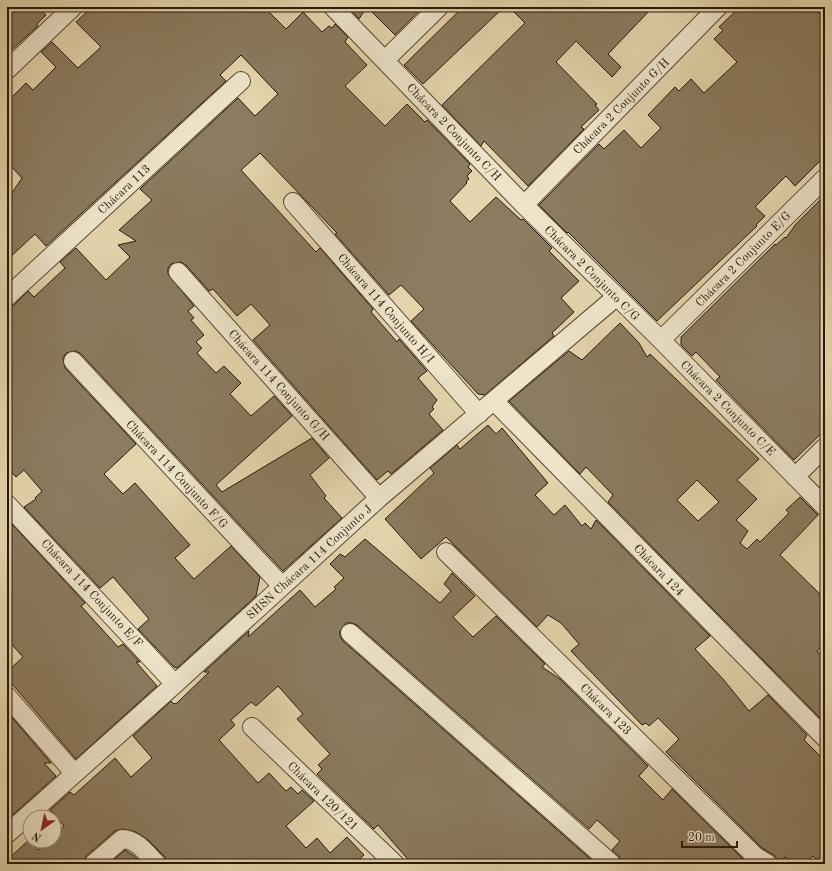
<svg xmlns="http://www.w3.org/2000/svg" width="832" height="871" viewBox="0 0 832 871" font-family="'Old Standard TT',serif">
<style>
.building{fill:#8b7b5f;stroke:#2a190a;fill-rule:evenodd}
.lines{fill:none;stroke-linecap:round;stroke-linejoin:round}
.street-casing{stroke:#584833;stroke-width:20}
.street{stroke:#ede4ca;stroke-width:18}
.labels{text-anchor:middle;stroke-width:3;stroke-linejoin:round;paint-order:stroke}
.street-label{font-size:12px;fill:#2a190a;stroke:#ede4ca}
</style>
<rect width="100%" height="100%" fill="#e4d5ad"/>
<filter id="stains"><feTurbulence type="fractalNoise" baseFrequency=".005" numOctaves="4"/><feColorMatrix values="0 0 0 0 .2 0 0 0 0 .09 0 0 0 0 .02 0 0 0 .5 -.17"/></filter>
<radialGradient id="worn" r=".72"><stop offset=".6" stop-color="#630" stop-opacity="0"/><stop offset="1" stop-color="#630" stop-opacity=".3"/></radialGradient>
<path class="building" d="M7,7H38L46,15L37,24L38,26L7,54Z
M92,7H264L286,29L303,12L322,32L329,26L332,28L335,24L348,37L345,42L367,65L345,86L385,126L407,104L425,122L427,120L470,164L468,167L472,171L467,176L469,179L466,182L467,183L450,201L470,222L496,197L521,220L523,219L552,248L549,251L579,281L561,298L574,312L552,333L554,336L485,395L478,394L411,321L424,309L401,285L389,295L335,234L337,233L260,153L241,170L316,252L320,248L373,309L371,312L397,342L399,339L427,371L418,378L437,400L432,407L434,409L429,414L443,430L391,474L388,471L377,480L253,340L270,325L251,304L237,316L213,289L209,291L186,265L181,262L171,264L168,268V274L194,306L188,311L194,318L191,320L204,335L196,342L202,348L197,353L216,373L224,366L241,383L230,394L251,416L274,396L292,416L216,485L222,492L312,438L329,458L310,475L326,496L324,498L342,518L283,571L81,354L76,351L66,353L63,358L65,368L136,444L104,474L123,494L135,483L190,545L175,558L194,579L231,546L260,577L256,596L177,668L174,667L138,629L149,619L113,577L100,588L24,507L36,499L35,498L42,491L24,470L16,477L7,467V307L14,305L28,291L34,297L65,268L60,262L76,248L106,280L130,257L118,245L136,241L119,230L152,200L140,189L238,98L255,116L278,94L241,55L220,75L226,81L46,246L35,234L7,260V200L22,178L7,162V102L26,83L33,90L56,67L41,52L52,42L78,68L101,47L76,22Z
M352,7H423L395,35L367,7L359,19L350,9Z
M463,7H504L423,84L404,65Z
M509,7H653L608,54L621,67L612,77L576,41L556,62L597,104L595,105L599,110L581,127L584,129L528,186L484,141L481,146L442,105L525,23Z
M740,7H814L825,19V156L795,186L786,176L755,207L765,216L756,225L757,226L657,321L568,232L567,233L539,205L599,144L604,149L624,130L641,148L661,128L648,115L675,87L679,91L691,79L704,93L737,62L714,39L723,30L719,27Z
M825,195V430L794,460L716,380L720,377L696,352L692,356L681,345V337L775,244L776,245L785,237L786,238L796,224Z
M620,323L639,343L647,357L650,354L759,459L737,480L757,499L736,520L748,531L740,543L747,549L757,539L760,542L789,513L786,510L800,497L818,515L780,555L825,599V644L817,651L825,661L824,722L608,502L613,495L586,467L580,474L509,401L569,351L582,360ZM697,480L719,502L698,521L677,500Z
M488,425L496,434L502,428L548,483L535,495L554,515L565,505L582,526L585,523L591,529L596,520L710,636L695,649L723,679L749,711L768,695L807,735L804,740L825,761V864H820L813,856L805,864H791L785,857L778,863L774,855L762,848L666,752L679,739L658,718L649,726L646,723L642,725L571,651L579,644L561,623L548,615L537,627L446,537L421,559L385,519L434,473L430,468L457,445L460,449Z
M9,521L85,603L81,606L118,647L123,644L140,662H136L157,686L76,759L7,678V672L23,657L7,639V523Z
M365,539L440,603L451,591L444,584L452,573L475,596L453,617L473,637L496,616L545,664L542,667L560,679L648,766L639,776L663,800L672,789L748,864H622L619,856L612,850L620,841L597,820L589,829L357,625L352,623H346L340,631V636L343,641L596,864H412L378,825L374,829L317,774L322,769L318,765L330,754L297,719L303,714L278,686L256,706L251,702L231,720L235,725L219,740L258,783L269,773L286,791L291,787L298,794L302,790L314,801L286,826L306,848L317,838L330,853L347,837L364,855L354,864H167L165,857L148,840L136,832L123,829L115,831L86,856L83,864H7V860L29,840L38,850L48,841H54V835L64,826L50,810L70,792L74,795L115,758L131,777L152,758L133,736L171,701L174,704L177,703L209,672H204L249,631L248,637L300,590L315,607L336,589L334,587L344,578L330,564L340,554L345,557Z
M9,714L51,763H44L56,776L7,820V716Z
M125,850L134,856L143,864H109Z"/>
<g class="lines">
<g class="street-casing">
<path id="street" d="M333,7L524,205L661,340L825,507
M385,60L439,7
M7,70L73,7
M293,202L479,414
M524,205L718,7
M178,272L379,498
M7,297L241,81
M661,340L825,178
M73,361L282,586
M494,401L825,738
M795,477L825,447
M7,504L175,684
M446,552L755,856L768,864
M350,633L612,864
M7,696L74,773
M252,727L395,864
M7,834L175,684L379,498L616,297
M93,864L122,839C137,839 147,854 157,864"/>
</g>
<use href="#street" class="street"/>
</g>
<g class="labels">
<g class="street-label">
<text transform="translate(621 106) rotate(-45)" y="4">Chácara 2 Conjunto G/H</text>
<text transform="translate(454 132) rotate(46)" y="4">Chácara 2 Conjunto C/H</text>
<text transform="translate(124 189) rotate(-43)" y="4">Chácara 113</text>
<text transform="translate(743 259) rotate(-45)" y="4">Chácara 2 Conjunto E/G</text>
<text transform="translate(592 273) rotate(45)" y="4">Chácara 2 Conjunto C/G</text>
<text transform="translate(386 308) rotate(49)" y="4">Chácara 114 Conjunto H/I</text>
<text transform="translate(279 385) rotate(48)" y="4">Chácara 114 Conjunto G/H</text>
<text transform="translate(728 408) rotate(45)" y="4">Chácara 2 Conjunto C/E</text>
<text transform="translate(177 474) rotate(47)" y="4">Chácara 114 Conjunto F/G</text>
<text transform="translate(309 562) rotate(-42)" y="4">SHSN Chácara 114 Conjunto J</text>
<text transform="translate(659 570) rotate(46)" y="4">Chácara 124</text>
<text transform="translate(92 593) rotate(47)" y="4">Chácara 114 Conjunto E/F</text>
<text transform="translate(606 709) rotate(45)" y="4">Chácara 123</text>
<text transform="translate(323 796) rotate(44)" y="4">Chácara 120/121</text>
</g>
</g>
<rect width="832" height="871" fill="none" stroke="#e4d5ad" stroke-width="24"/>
<rect x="8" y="8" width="816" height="855" fill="none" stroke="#2a190a" stroke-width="2"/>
<rect x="12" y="12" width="808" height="847" fill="none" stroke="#2a190a"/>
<g transform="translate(42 829) rotate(213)"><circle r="19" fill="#ede4ca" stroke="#9f937d"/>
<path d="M0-3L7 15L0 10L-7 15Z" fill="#8f2418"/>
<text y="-6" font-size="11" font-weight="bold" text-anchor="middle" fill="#2a190a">N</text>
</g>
<path d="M682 841v6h55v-6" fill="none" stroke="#2a190a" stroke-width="2"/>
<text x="688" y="841" font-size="12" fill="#2a190a" stroke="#ede4ca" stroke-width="3" paint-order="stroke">20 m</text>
<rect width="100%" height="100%" filter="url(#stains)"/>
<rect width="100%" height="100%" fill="url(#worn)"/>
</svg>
